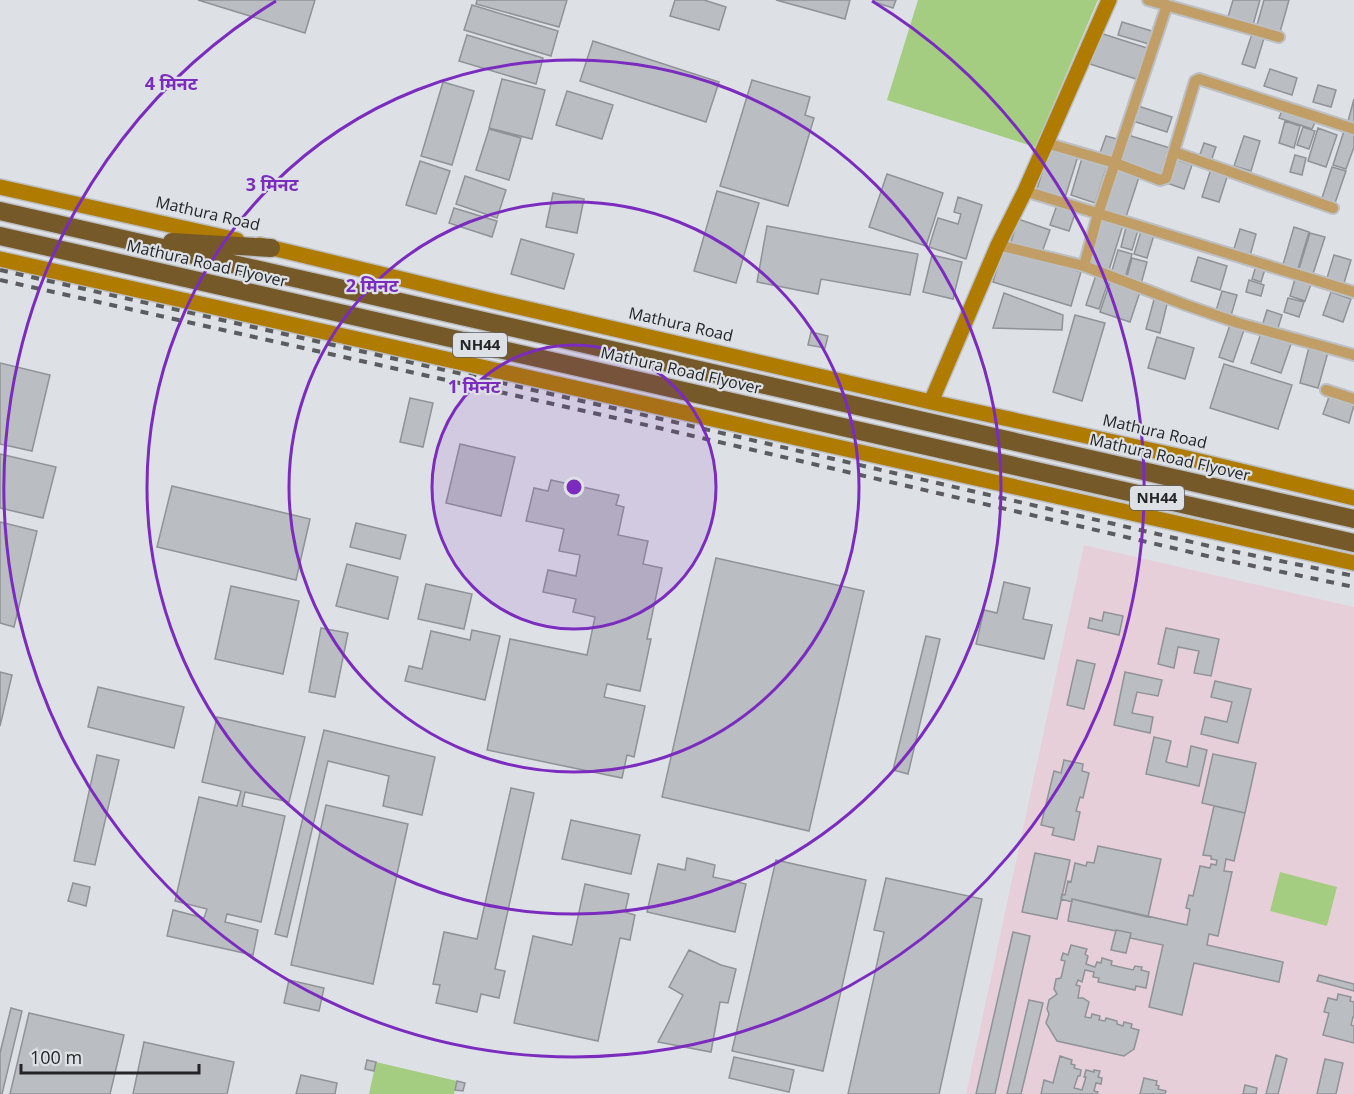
<svg xmlns="http://www.w3.org/2000/svg" width="1354" height="1094" viewBox="0 0 1354 1094" font-family="'Open Sans','Noto Sans Devanagari',sans-serif">
<style>
.education{fill:#e7cfda}
.green{fill:#a5cd82}
.building{fill:#babdc2;stroke:#8f9397;stroke-width:1.5}
.lines{fill:none;stroke-linecap:round;stroke-linejoin:round}
.street-casing{stroke:#bcbfc3;stroke-width:14}
.secondary-casing{stroke:#bcbfc3;stroke-width:18}
.highway-casing{stroke:#bcbfc3;stroke-width:21}
.street{stroke:#c19e65;stroke-width:10}
.secondary{stroke:#af7b00;stroke-width:15}
.highway{stroke:#765928;stroke-width:18}
.rail{stroke:#5b5c5f;stroke-width:4;stroke-dasharray:8 8;stroke-linecap:butt}
.ring{fill:none;stroke:#7b2cbf;stroke-width:3}
.labels{text-anchor:middle;stroke-width:4.5;stroke-linejoin:round;paint-order:stroke}
.shield{fill:#dde1e5;stroke:#5c5d60;stroke-width:1.5}
.shield-label{font-size:15px;font-weight:bold;fill:#242527}
.street-label{font-size:16px;fill:#242527;stroke:#dde1e5}
.centre{fill:#7b2cbf;stroke:#dde1e5;stroke-width:3}
.ring-label{font-size:18px;text-anchor:middle;font-weight:bold;fill:#7b2cbf;stroke:#dde1e5;stroke-width:4.5;stroke-linejoin:round;paint-order:stroke}
</style>
<rect width="100%" height="100%" fill="#dde1e5"/>
<path class="education" d="M1084,545L1354,607V1094H966Z"/>
<path class="green" d="M918,0H1098L1035,147L887,100Z
M1280,872L1337,887L1327,926L1270,911Z
M376,1062L457,1081L454,1094H369Z"/>
<path class="building" d="M198,0H315L305,33Z
M477,0H567L559,27L476,4Z
M675,0H704L726,7L719,30L670,16Z
M776,0H850L845,19Z
M874,0H896L893,8L874,2Z
M1233,0H1260L1253,25L1228,17Z
M1264,0H1289L1280,32L1257,25Z
M472,5L558,31L551,56L464,30Z
M1122,22L1152,31L1149,44L1118,35Z
M1100,33L1147,48L1136,79L1090,64Z
M1252,34L1264,38L1255,68L1242,64Z
M467,35L543,58L536,84L459,61Z
M593,41L719,82L706,122L580,81Z
M1270,69L1297,78L1292,95L1264,86Z
M502,79L545,90L532,139L489,128Z
M752,80L810,97L805,115L814,118L788,206L720,186Z
M443,82L474,91L452,165L421,156Z
M1318,85L1336,90L1331,107L1313,102Z
M567,91L613,105L602,139L556,125Z
M1354,99V127L1347,125Z
M1138,106L1172,117L1167,132L1133,121Z
M1283,108L1316,120L1312,129L1279,118Z
M1285,121L1300,126L1294,148L1279,143Z
M1303,127L1315,131L1309,149L1297,145Z
M1318,128L1337,135L1326,167L1308,161Z
M489,129L521,138L509,180L476,170Z
M1344,131L1354,135V147L1346,169L1333,165Z
M1128,135L1170,148L1161,177L1119,164Z
M1106,136L1117,139L1111,157L1100,153Z
M1244,136L1260,141L1251,171L1234,166Z
M1204,143L1216,147L1210,164L1198,160Z
M1050,147L1078,156L1064,201L1036,192Z
M1295,155L1306,158L1302,175L1290,172Z
M1082,158L1107,166L1095,203L1071,195Z
M1175,159L1192,165L1184,189L1167,183Z
M420,161L450,171L436,214L406,205Z
M1332,167L1346,171L1334,206L1321,201Z
M1115,169L1139,177L1126,217L1102,208Z
M1211,169L1228,174L1219,202L1202,197Z
M887,174L943,193L926,246L869,227Z
M465,176L506,190L497,218L456,204Z
M717,191L759,203L736,283L694,271Z
M553,193L584,199L577,233L546,227Z
M958,197L982,205L966,259L929,247L938,218L958,224L961,214L954,212Z
M1057,205L1076,211L1069,231L1050,225Z
M454,208L497,221L492,237L449,223Z
M1018,219L1050,230L1042,252L1011,242Z
M1101,219L1123,225L1109,270L1087,264Z
M767,226L918,254L910,295L821,279L818,294L757,282Z
M1126,227L1138,230L1132,250L1121,247Z
M1294,227L1309,232L1297,272L1282,268Z
M1240,229L1256,234L1250,256L1233,252Z
M1141,231L1154,235L1147,258L1134,254Z
M1310,233L1325,237L1312,277L1298,272Z
M521,239L574,254L564,289L511,274Z
M1003,248L1081,272L1071,306L993,282Z
M1118,250L1132,254L1125,278L1111,274Z
M932,255L962,262L953,299L923,292Z
M1334,255L1351,260L1344,283L1327,278Z
M1198,257L1227,266L1220,290L1191,281Z
M1132,258L1147,262L1141,284L1126,280Z
M1256,266L1265,269L1261,282L1252,279Z
M1096,275L1109,279L1099,309L1086,305Z
M1295,279L1311,284L1305,301L1290,296Z
M1249,280L1264,285L1261,296L1246,292Z
M1110,282L1140,292L1130,322L1100,312Z
M1222,291L1237,295L1230,319L1215,314Z
M1331,292L1351,299L1343,322L1323,315Z
M1004,293L1063,315L1062,330L993,328Z
M1155,296L1168,300L1160,333L1146,329Z
M1288,298L1304,302L1299,317L1284,312Z
M1267,310L1282,315L1277,331L1262,326Z
M1075,315L1105,323L1082,401L1053,392Z
M1230,325L1244,330L1233,362L1219,357Z
M1262,330L1292,341L1281,373L1251,363Z
M811,332L828,336L825,348L808,345Z
M1157,337L1194,348L1185,379L1148,368Z
M1309,347L1328,352L1318,388L1300,383Z
M0,363L50,375L32,451L0,444Z
M1224,364L1292,385L1278,429L1210,408Z
M1329,397L1354,405L1349,423L1323,414Z
M410,398L433,403L423,447L400,442Z
M460,444L515,457L501,516L446,503Z
M0,454L56,467L43,518L0,508Z
M551,480L619,495L616,505L624,507L618,535L648,541L643,564L662,568L647,639H651L640,691L607,684L604,697L645,706L634,757L627,755L622,778L487,750L510,639L587,655L595,617L573,612L576,599L543,592L548,570L576,576L580,555L559,551L564,529L526,521L534,488L548,491Z
M172,486L310,519L296,580L157,547Z
M0,522L37,531L14,627L0,623Z
M356,523L406,535L400,559L350,547Z
M716,558L864,591L809,831L662,797Z
M347,564L398,577L388,619L336,606Z
M1004,582L1030,588L1023,619L1052,625L1044,659L976,644L984,610L997,613Z
M426,584L472,594L464,629L418,619Z
M231,586L299,601L283,674L215,659Z
M1104,612L1123,616L1119,635L1088,628L1090,618L1102,621Z
M321,628L348,633L335,697L309,692Z
M1166,628L1219,639L1211,676L1194,673L1199,651L1178,647L1174,668L1158,664Z
M472,630L500,636L485,700L405,681L409,666L422,669L431,631L470,640Z
M926,636L940,639L908,774L893,770Z
M1077,660L1095,664L1084,709L1067,705Z
M0,672L12,675L0,726Z
M1125,672L1162,680L1158,696L1137,692L1132,713L1153,717L1150,733L1114,725Z
M1215,681L1251,689L1238,743L1201,734L1205,717L1227,722L1232,702L1211,697Z
M98,687L184,707L174,748L88,727Z
M217,717L305,737L289,802L245,792L242,806L285,816L261,922L227,914L225,922L258,930L253,955L167,936L173,910L204,918L207,909L175,901L199,797L237,806L241,791L202,782Z
M324,730L435,757L422,815L383,806L389,776L328,761L287,937L275,934Z
M1154,737L1171,741L1166,762L1187,767L1191,746L1207,750L1199,786L1146,774Z
M1213,754L1256,763L1245,813L1202,803Z
M97,755L119,760L95,865L74,861Z
M1064,760L1083,764L1082,771L1089,773L1083,798L1080,797L1076,811L1080,812L1074,840L1052,835L1054,828L1041,825L1054,771L1061,773Z
M511,788L534,793L495,969L505,971L499,998L481,994L477,1012L436,1003L440,985L433,984L444,932L477,939Z
M326,805L408,824L373,984L291,965Z
M1214,806L1245,813L1234,861L1226,859L1224,871L1232,872L1218,936L1209,934L1207,945L1283,962L1279,982L1194,963L1182,1015L1149,1007L1163,945L1130,938L1131,933L1116,930V931L1068,921L1072,899L1187,925L1190,909L1186,908L1189,895L1193,896L1200,866L1210,868L1211,864L1216,865L1217,860L1211,859V856L1203,855Z
M571,820L640,835L631,874L562,859Z
M1098,846L1161,859L1148,917L1072,899V902L1061,899L1062,894L1065,895L1068,881L1071,882L1075,863L1086,866L1087,862L1094,863Z
M1035,853L1070,860L1057,919L1022,912Z
M687,858L715,865L713,877L746,884L735,932L647,912L658,864L685,870Z
M776,860L866,880L823,1071L732,1051Z
M886,878L982,899L939,1094H848L884,932L874,930Z
M73,883L90,887L86,906L68,901Z
M585,884L629,894L625,912L635,915L630,940L620,938L598,1041L514,1023L533,936L572,945Z
M1116,930L1131,933L1126,953L1111,950Z
M1013,932L1030,936L995,1094H976Z
M1071,945L1087,949L1085,954L1088,956L1086,964L1095,967L1097,962L1101,963L1102,958L1112,961L1111,965L1133,970L1135,966L1142,967L1141,970L1149,972L1146,988L1136,986L1135,990L1098,982L1099,978L1093,977L1094,972L1085,970L1082,982L1078,980L1076,985L1080,986L1078,998H1083L1089,1002L1085,1017L1091,1018L1092,1014L1100,1016L1099,1020L1105,1021L1106,1018L1117,1021V1024L1123,1026L1124,1022L1132,1024L1131,1028L1139,1030L1134,1049L1124,1056L1057,1041L1046,1023L1049,1014L1047,1009L1049,1000L1057,994L1054,989L1056,979L1061,978L1065,961L1061,960L1063,953L1068,955Z
M689,950L721,965L736,969L728,1003L720,1002L711,1052L658,1042L683,995L669,987Z
M1319,975L1354,984V991L1317,981Z
M289,980L324,988L319,1011L284,1003Z
M1338,994L1351,997L1350,1001L1354,1002V1017H1353L1351,1025L1354,1026V1043L1323,1035L1329,1013L1324,1012L1328,998L1337,1000Z
M1029,1000L1043,1003L1021,1094H1007Z
M11,1008L22,1011L2,1094H0V1053Z
M29,1013L124,1035L110,1094H10Z
M144,1042L234,1062L227,1094H133Z
M1276,1055L1287,1059L1278,1094H1266Z
M1060,1056L1072,1060L1071,1064L1075,1065L1074,1068L1081,1070L1080,1076H1078L1074,1088L1082,1090L1086,1077H1084L1086,1070L1094,1072V1070L1100,1071L1098,1077L1102,1078L1101,1084L1096,1083L1094,1091L1098,1092L1097,1094H1041L1044,1080L1053,1083Z
M734,1057L794,1070L789,1092L729,1078Z
M1325,1059L1343,1063L1336,1094H1317Z
M367,1060L376,1062L374,1071L365,1069Z
M301,1075L337,1083L335,1094H296Z
M1144,1078L1157,1081L1156,1085L1159,1086L1158,1089L1166,1091L1165,1094H1140Z
M457,1081L465,1083L463,1091L455,1090Z
M1245,1085L1257,1088L1256,1094H1243Z"/>
<g class="lines">
<g class="street-casing">
<path id="street" d="M1148,0L1279,37
M1046,143L1115,163L1160,180L1166,178L1195,81L1199,79L1354,129
M1174,152L1333,208
M1025,191L1354,292
M998,245L1084,266L1186,305L1238,323L1354,355
M1084,266L1098,214L1167,5
M1326,390L1354,399"/>
</g>
<g class="secondary-casing">
<path id="secondary" d="M0,187L237,240
M260,245L497,302L931,402L1187,458L1354,498
M0,259L1354,563
M931,402L998,245L1025,191L1109,0"/>
</g>
<g class="highway-casing">
<path id="highway" d="M0,211L1354,519
M0,236L1354,543
M172,242L271,248"/>
</g>
<use href="#street" class="street"/>
<use href="#secondary" class="secondary"/>
<use href="#highway" class="highway"/>
<path class="rail" d="M0,270L631,412L1222,549L1354,576
M0,280L629,421L1220,559L1354,587"/>
</g>
<circle cx="574" cy="487" r="142" fill="#7b2cbf" fill-opacity=".12"/>
<g class="ring">
<circle cx="574" cy="487" r="142"/>
<circle cx="574" cy="487" r="285"/>
<circle cx="574" cy="487" r="427"/>
<path d="M872 1A570 570 0 1 1 276 1"/>
</g>
<g class="labels">
<g class="shield">
<rect x="453" y="333" width="54" height="24" rx="4.5"/>
<rect x="1130" y="486" width="54" height="24" rx="4.5"/>
</g>
<g class="shield-label">
<text x="480" y="350">NH44</text>
<text x="1157" y="503">NH44</text>
</g>
<g class="street-label">
<text transform="translate(208 213) rotate(13)" y="6">Mathura Road</text>
<text transform="translate(207 263) rotate(13)" y="6">Mathura Road Flyover</text>
<text transform="translate(681 324) rotate(13)" y="6">Mathura Road</text>
<text transform="translate(681 370) rotate(13)" y="6">Mathura Road Flyover</text>
<text transform="translate(1155 431) rotate(13)" y="6">Mathura Road</text>
<text transform="translate(1170 457) rotate(13)" y="6">Mathura Road Flyover</text>
</g>
</g>
<circle cx="574" cy="487" r="9" class="centre"/>
<g class="ring-label">
<text x="171" y="90">4 मिनट</text>
<text x="272" y="191">3 मिनट</text>
<text x="372" y="292">2 मिनट</text>
<text x="474" y="393">1 मिनट</text>
</g>
<path d="M21 1064v9h178v-9" fill="none" stroke="#242527" stroke-width="3"/>
<text x="30" y="1064" font-size="18" fill="#242527" stroke="#dde1e5" stroke-width="4.5" paint-order="stroke">100 m</text>
</svg>
